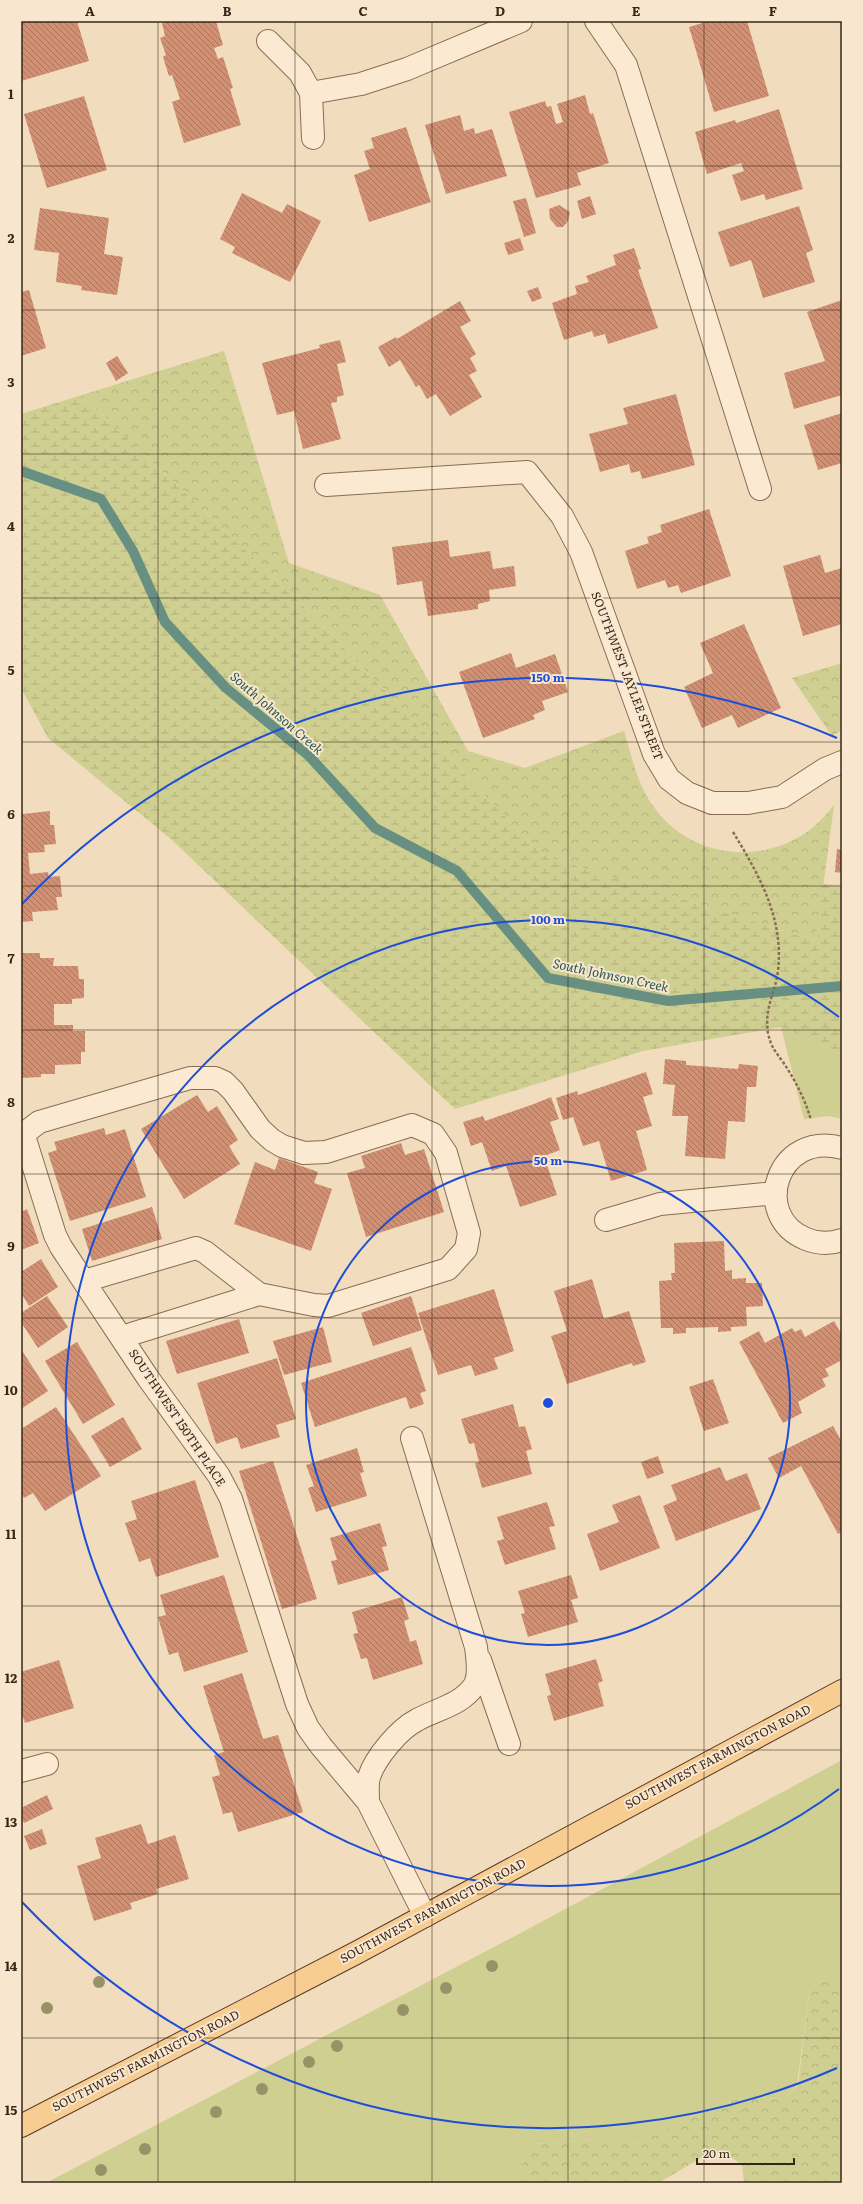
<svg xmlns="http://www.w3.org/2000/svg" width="863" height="2204" viewBox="0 0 863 2204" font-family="Literata,serif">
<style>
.green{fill:#cfcf91}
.forest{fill:url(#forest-crowns)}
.wetland{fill:url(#wetland-marsh)}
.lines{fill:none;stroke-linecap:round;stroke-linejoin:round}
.stream{stroke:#689082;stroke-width:10}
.building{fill:url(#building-back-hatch)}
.minor-casing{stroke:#8a6c55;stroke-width:24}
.major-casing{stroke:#573a2a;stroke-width:24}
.path{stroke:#8a6c55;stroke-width:2.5;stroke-dasharray:3 2;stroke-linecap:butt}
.minor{stroke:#fbead1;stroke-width:22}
.major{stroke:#f8cd92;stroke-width:22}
.tree{fill:#989367}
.grid{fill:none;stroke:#39261b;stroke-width:1;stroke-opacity:0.55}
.ring{fill:none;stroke:#1d4ed8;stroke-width:2}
.labels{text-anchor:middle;stroke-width:4;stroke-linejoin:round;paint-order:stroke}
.street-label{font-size:12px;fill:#39261b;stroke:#f8e7ce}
.water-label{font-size:13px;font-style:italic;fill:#295a51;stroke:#f8e7ce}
.centre{fill:#1d4ed8;stroke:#f8e7ce;stroke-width:2}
.ring-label{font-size:12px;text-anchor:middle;font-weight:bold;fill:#1d4ed8;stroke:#f8e7ce;stroke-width:4;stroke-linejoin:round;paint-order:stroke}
.neatline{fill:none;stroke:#39261b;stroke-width:1.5}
.grid-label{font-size:13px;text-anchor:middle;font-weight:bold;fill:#39261b}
</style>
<defs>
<pattern id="forest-crowns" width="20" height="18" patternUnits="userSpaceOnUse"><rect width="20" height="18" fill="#cfcf91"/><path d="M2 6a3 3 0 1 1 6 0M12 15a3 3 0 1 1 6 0" fill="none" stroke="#b2b27c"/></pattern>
<pattern id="wetland-marsh" width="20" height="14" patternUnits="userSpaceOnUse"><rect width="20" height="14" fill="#cfcf91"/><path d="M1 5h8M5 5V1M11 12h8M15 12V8" fill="none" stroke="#b2b27c"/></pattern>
<pattern id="building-back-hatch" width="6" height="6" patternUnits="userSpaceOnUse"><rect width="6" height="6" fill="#d28f71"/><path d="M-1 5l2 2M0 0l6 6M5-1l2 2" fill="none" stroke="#ab755c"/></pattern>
</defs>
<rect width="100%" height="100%" fill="#f1dcbe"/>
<path class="green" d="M781,1027L842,1055V1119L829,1116L804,1119Z
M842,1760V1977L809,1994L797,2085L785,2099L748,2097L715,2105L636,2144L599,2140L530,2144L517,2179V2183H46L532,1927Z"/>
<path class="forest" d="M224,351L289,563L380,595L468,751L525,768L624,731C632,758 638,787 656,810C691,856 756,865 804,834C816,826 825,816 834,805L816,941L542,855L302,604L82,395Z
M842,663V730L832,736L792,678Z
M842,1977V2183H744L742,2165L724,2152L706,2155L658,2183H517V2179L530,2144L599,2140L636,2144L715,2105L748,2097L785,2099L798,2085L809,1994L823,1981Z"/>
<path class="wetland" d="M82,395L302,604L542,855L816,941L823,884L842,885V1055L781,1027L643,1051L455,1109L172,840L48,738L21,688V414Z"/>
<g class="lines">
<path class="stream" d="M21,471L101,499L133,551L165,622L226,688L309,756L375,828L457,871L548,978L668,1001L842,986"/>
</g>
<path class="building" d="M21,21H77L89,61L21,81Z
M169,21H216L223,45L214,48L218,59L223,57L233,88L230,89L241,125L184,143L172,102L180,99L172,75L169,76L163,57L166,55L160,38L165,36L162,23Z
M709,21H747L769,96L714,112L689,27Z
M585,95L590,114L593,113L609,163L577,173L581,185L536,198L509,112L545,101L547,107L551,106L556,124L563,122L557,104Z
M84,96L107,170L47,188L24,114Z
M779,109L803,189L766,200L764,194L741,201L732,175L744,171L741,163L707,174L695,132L735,120L736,123Z
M460,115L464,131L474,128L475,134L492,129L507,176L446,194L425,125Z
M406,127L431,202L369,222L354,175L370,169L364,151L374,148L371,138Z
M242,193L282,213L287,204L321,221L290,282L232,253L235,247L220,239Z
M590,196L596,214L582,219L577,201Z
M526,198L536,233L524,237L513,201Z
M559,205L570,212L568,221L563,227H557L550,219L549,209Z
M799,206L813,250L806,253L815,282L763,298L751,260L730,267L718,232Z
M40,208L109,218L104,254L123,257L117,295L81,290L82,286L56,282L59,253L34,250Z
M520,238L524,250L508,255L504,243Z
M634,248L641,269L638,270L658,328L608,344L605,334L594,337L592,331L564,340L552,303L577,294L575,286L589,282L586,276L616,265L613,255Z
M538,287L542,298L532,302L527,291Z
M29,290L46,348L21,356V292Z
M842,300V395L794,409L784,373L825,361L807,312Z
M460,301L471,321L460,327L476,354L470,358L477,371L469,375L482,397L450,416L436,394L427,399L419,385L416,387L400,360L389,367L378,347L396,337L397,339Z
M340,340L346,362L337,364L344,395L337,397V402L331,403L341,439L303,449L294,411L277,415L262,363L320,348L319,345Z
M117,356L128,373L116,381L106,363Z
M676,394L695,465L642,479L640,471L631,473L629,464L600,472L589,434L628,424L623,408Z
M842,413V463L818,470L804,425Z
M709,509L731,576L681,593L678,585L668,588L665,580L637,589L625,551L649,543L647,537L662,532L660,525Z
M448,540L450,557L490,551L493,569L514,566L516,586L489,590L490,601L478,604V609L428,616L422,581L397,585L392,547Z
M820,555L825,573L842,568V624L803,636L783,566Z
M744,624L781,708L738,728L732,715L702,728L684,687L713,673L700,643Z
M511,653L516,668L555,654L568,692L542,701L545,710L533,715L535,719L483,738L459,672Z
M21,806L23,814L50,811V825H54L56,844L44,845L45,852L28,853L30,874L48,872L49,877L60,876L62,897H56L58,910L32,912L33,921L21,922Z
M837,849L842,850V873L835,872Z
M21,953H40V958H54L53,966H78L79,979H84V998L72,999V1004H54V1025H73V1031H85V1052H81V1064L55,1065V1074H41V1077L21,1078Z
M665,1059L686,1061V1065L738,1069L739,1064L758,1066L756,1087H747L745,1122L728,1121L725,1159L685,1156L688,1116H672L675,1085L663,1084Z
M646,1072L653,1094L643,1097L652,1126L636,1131L647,1170L611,1181L599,1141L583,1146L573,1117L563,1120L556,1098L577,1091L578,1095Z
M197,1095L208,1112L217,1106L238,1140L229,1146L240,1164L184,1199L141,1129Z
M551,1097L559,1119L550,1122L560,1150L544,1156L557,1195L520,1207L506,1166L492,1171L482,1142L471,1146L463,1122L483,1116L485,1121L534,1104Z
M104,1128L106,1135L125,1129L146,1197L70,1221L48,1153L57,1150L54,1142Z
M401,1143L405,1155L424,1149L444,1212L366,1237L347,1173L365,1168L361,1156Z
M279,1158L318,1172L314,1183L332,1189L311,1251L234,1224L255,1162L275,1170Z
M152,1207L162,1239L92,1261L82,1229Z
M27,1209L39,1243L21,1250V1212Z
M724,1241L725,1271L732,1270V1279L746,1278V1283H762L763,1306L746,1307L747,1326L731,1327V1331L718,1332V1327L686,1328V1333L673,1334V1328H661L659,1281L672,1280L671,1273H675L674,1243Z
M41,1259L58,1287L29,1306L21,1293V1272Z
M592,1279L604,1319L629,1311L646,1362L633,1366L632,1363L567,1384L551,1336L567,1331L554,1291Z
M494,1289L514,1351L494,1358L498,1369L475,1376L471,1365L438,1375L418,1313Z
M47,1296L68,1327L38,1348L21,1322V1313Z
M411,1296L422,1330L373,1346L361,1313Z
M239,1319L249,1353L177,1374L166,1341Z
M834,1321L842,1335V1360L825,1369L829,1376L822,1379L826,1386L798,1402L802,1413L783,1423L739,1342L759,1331L765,1343L792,1328L795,1332L801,1329L805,1337Z
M323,1327L332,1362L284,1375L273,1341Z
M77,1342L115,1405L83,1424L45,1361Z
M411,1347L426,1391L420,1393L424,1404L410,1409L406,1397L315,1427L301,1383Z
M21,1349L48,1391L21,1409Z
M277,1358L296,1419L276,1425L280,1437L241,1449L237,1437L216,1444L197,1383Z
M713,1379L729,1423L704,1431L689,1387Z
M513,1404L519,1427L525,1426L532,1449L526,1451L532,1474L482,1488L475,1463L479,1462L474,1443L469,1444L461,1419Z
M56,1407L101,1476L45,1511L33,1493L24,1498L21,1493V1429Z
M123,1417L142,1449L110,1467L91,1436Z
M833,1426L842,1442V1532L838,1534L801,1466L779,1478L768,1458Z
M357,1448L364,1472L360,1473L367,1496L316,1512L308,1488L314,1486L306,1465Z
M658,1456L664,1473L647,1479L641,1462Z
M273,1461L317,1599L282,1609L239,1471Z
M720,1467L726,1481L747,1473L761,1509L676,1541L663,1506L677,1500L671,1485Z
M195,1480L219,1557L156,1577L150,1558L139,1562L125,1523L137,1519L131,1501Z
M640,1495L660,1548L600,1571L587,1534L619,1522L612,1505Z
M547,1502L555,1526L549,1527L556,1549L505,1565L497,1541L504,1539L497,1517Z
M380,1523L387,1546L382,1547L389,1570L338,1585L331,1561L337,1560L330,1538Z
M224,1575L248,1652L184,1672L178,1652L169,1655L158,1617L166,1615L160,1595Z
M571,1575L578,1598L571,1600L578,1622L528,1637L521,1614L525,1613L518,1591Z
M402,1597L409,1619L404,1621L410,1642L416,1640L423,1664L373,1680L367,1658L361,1659L353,1634L358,1633L352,1612Z
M596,1659L603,1681L598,1683L604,1706L554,1721L547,1696L551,1695L545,1674Z
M59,1660L74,1708L25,1723L21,1711V1672Z
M242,1673L263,1739L278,1735L303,1812L238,1832L232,1812L223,1814L212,1777L220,1775L214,1755L224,1752L203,1686Z
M47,1795L53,1809L24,1823L21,1817V1808Z
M141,1824L148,1844L175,1835L189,1879L156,1889L158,1894L130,1903L132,1909L94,1921L77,1866L101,1858L95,1838Z
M42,1829L47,1844L30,1850L24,1836Z"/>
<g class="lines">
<g class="minor-casing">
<path id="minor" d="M596,21L626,65L760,489
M268,41L300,73L311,93L313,138
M311,93L361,84L407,69L521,21
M326,485L527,472L562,516L581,552L654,754L669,779L687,793L712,803H748L782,797L825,769L842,762
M842,1148C777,1130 750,1216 806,1239C818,1244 830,1244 842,1240
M606,1220L660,1204L776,1193
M84,1281L196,1248L205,1252L259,1294
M122,1337L259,1294L314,1305L328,1306L448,1269L466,1249L469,1233L446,1153L433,1134L412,1125L326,1152L304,1153L282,1146L272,1140L260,1129L233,1091L224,1082L215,1078H190L39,1122L26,1132L25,1139L55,1235L61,1247L148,1378L219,1476L231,1499L297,1704L308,1728L321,1746L368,1802L425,1916
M480,1660L509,1744
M21,1771L47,1764
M368,1802C368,1794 367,1784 369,1777C375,1758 399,1729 417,1720C437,1709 461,1705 474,1686C481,1675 477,1658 476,1647L412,1438"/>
</g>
<g class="major-casing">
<path id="major" d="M21,2126L356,1953L842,1691"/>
</g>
<path class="path" d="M733,832C759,875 784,918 778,971C775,994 764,1008 768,1033C771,1047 775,1051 783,1062C795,1080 805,1099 811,1120"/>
<use href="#minor" class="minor"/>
<use href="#major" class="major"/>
</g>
<g class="tree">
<circle cx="492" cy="1966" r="6"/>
<circle cx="99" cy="1982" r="6"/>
<circle cx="446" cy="1988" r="6"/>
<circle cx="47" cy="2008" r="6"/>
<circle cx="403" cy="2010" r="6"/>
<circle cx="337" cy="2046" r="6"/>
<circle cx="309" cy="2062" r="6"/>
<circle cx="262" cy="2089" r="6"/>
<circle cx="216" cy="2112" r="6"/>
<circle cx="145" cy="2149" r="6"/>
<circle cx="101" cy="2170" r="6"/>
</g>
<path class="grid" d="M158,21V2183M295,21V2183M432,21V2183M568,21V2183M704,21V2183M21,166H842M21,310H842M21,454H842M21,598H842M21,742H842M21,886H842M21,1030H842M21,1174H842M21,1318H842M21,1462H842M21,1606H842M21,1750H842M21,1894H842M21,2038H842"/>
<g class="ring">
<circle cx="548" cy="1403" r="242"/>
<path d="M839 1789A483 483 0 1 1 839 1017"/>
<path d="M837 2068A725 725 0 0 1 22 1902M22 904A725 725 0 0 1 837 738"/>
</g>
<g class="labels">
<g class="street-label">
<text transform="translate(627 676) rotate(69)" y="4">SOUTHWEST JAYLEE STREET</text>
<text transform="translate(177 1418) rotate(56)" y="4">SOUTHWEST 150TH PLACE</text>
<text transform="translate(718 1757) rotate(-28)" y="4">SOUTHWEST FARMINGTON ROAD</text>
<text transform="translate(433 1911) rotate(-28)" y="4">SOUTHWEST FARMINGTON ROAD</text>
<text transform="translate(146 2061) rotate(-27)" y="4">SOUTHWEST FARMINGTON ROAD</text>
</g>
<g class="water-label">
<text transform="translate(277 713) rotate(41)" y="5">South Johnson Creek</text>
<text transform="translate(611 975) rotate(12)" y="5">South Johnson Creek</text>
</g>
</g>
<circle cx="548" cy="1403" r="6" class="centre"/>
<g class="ring-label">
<text x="548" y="682">150 m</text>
<text x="548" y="924">100 m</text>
<text x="548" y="1165">50 m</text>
</g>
<rect width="863" height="2204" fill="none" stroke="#f8e7ce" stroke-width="44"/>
<path d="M697 2158v6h97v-6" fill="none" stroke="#39261b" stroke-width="2"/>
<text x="703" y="2158" font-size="12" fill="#39261b" stroke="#f8e7ce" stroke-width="3" paint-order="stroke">20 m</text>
<rect x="22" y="22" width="819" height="2160" class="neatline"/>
<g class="grid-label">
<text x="90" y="16">A</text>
<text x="227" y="16">B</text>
<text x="363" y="16">C</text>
<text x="500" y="16">D</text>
<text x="636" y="16">E</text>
<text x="773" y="16">F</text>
<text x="11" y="99">1</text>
<text x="11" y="243">2</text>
<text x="11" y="387">3</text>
<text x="11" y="531">4</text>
<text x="11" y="675">5</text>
<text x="11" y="819">6</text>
<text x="11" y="963">7</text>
<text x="11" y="1107">8</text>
<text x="11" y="1251">9</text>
<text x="11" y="1395">10</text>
<text x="11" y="1539">11</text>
<text x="11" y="1683">12</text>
<text x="11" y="1827">13</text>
<text x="11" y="1971">14</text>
<text x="11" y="2115">15</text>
</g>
</svg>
